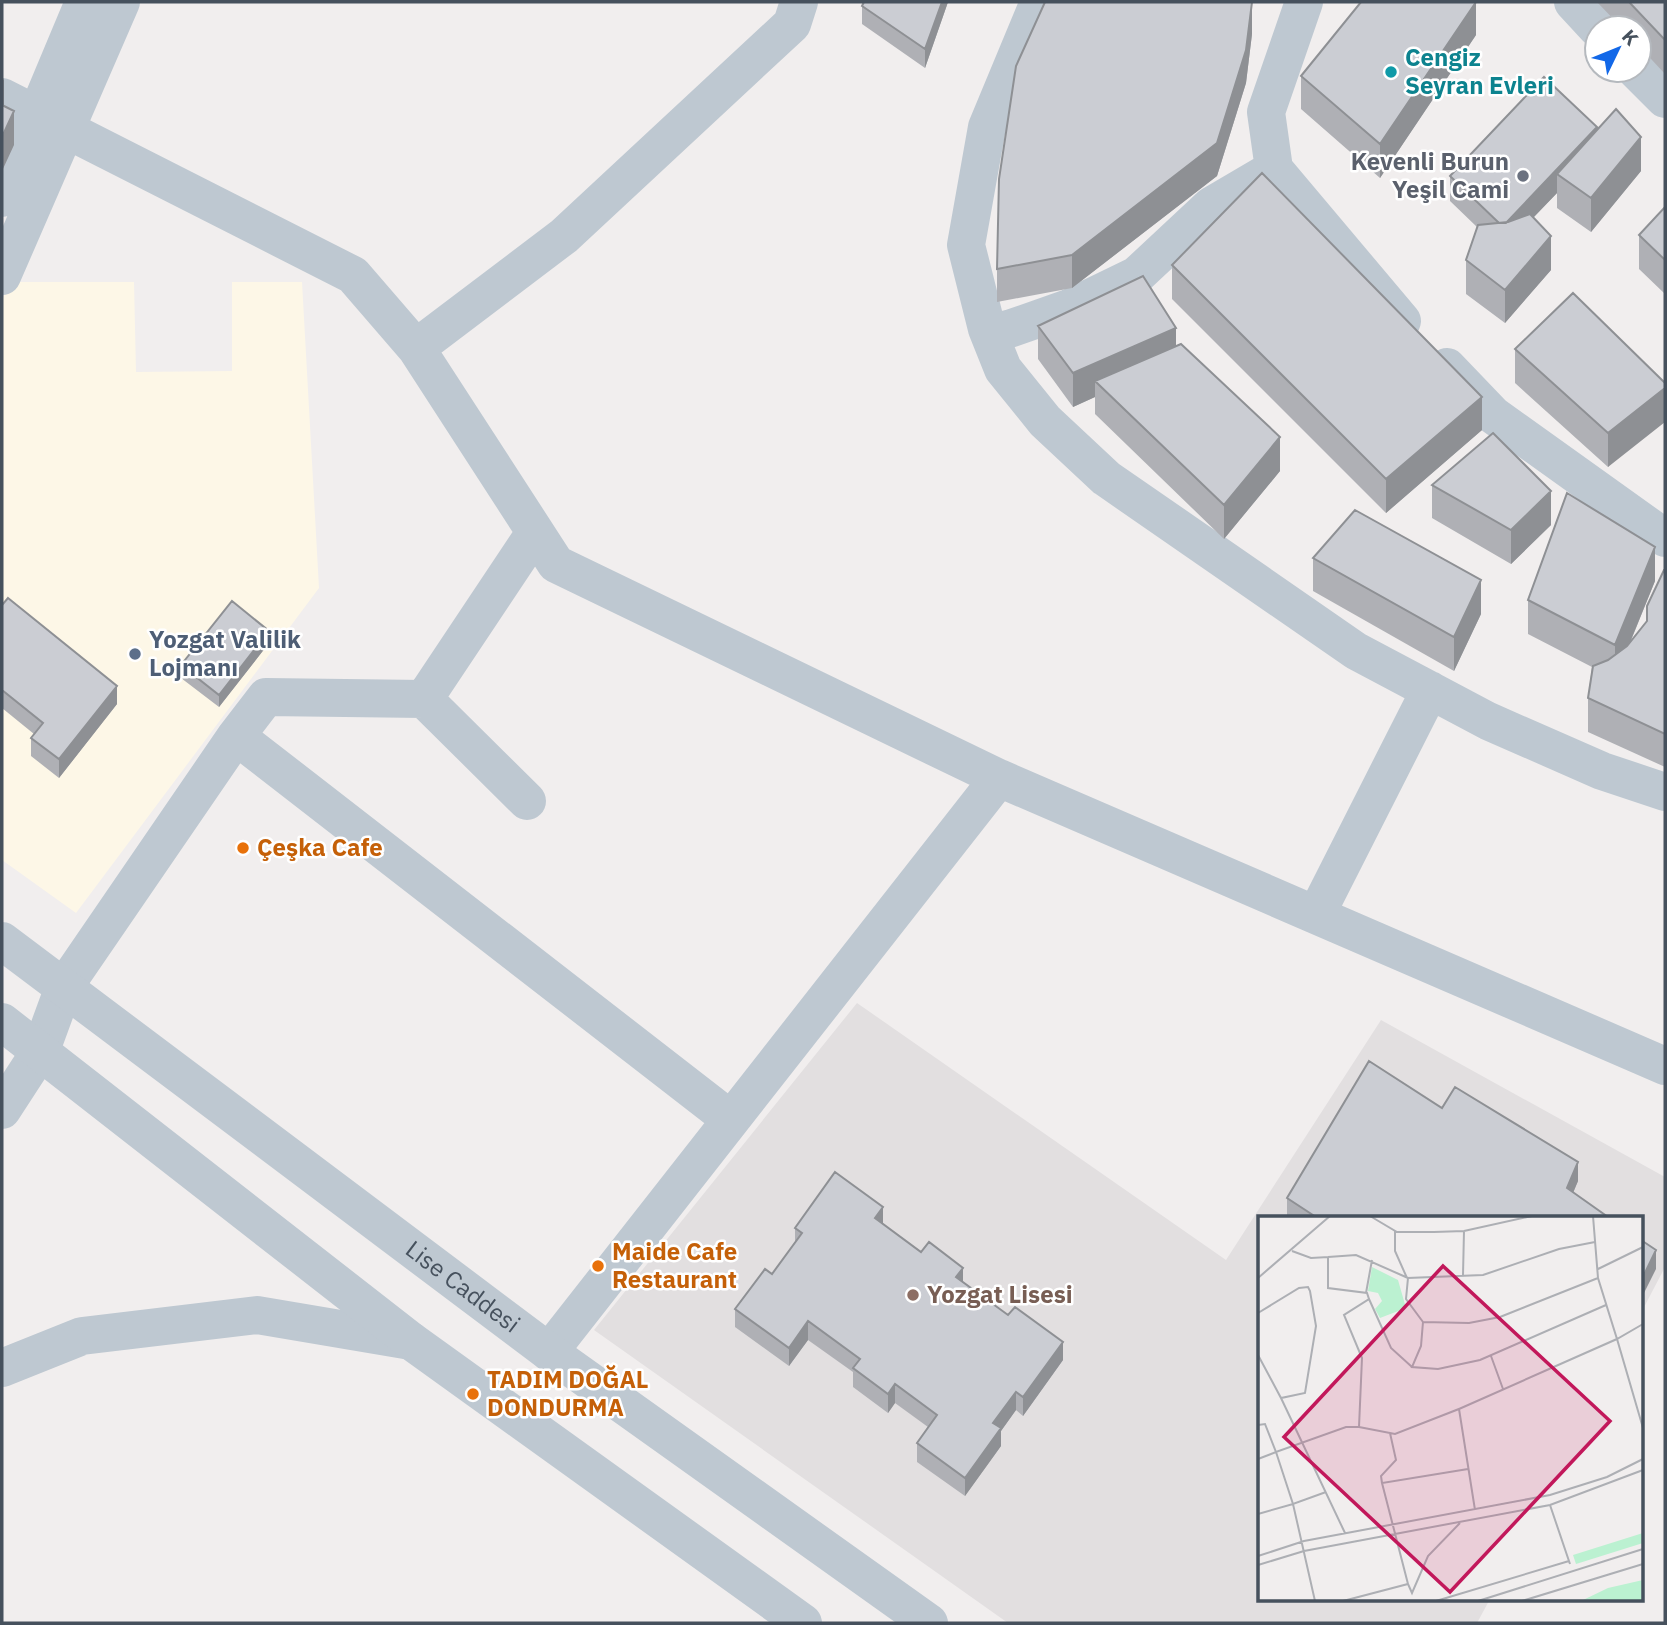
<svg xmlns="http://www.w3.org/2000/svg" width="1667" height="1625" viewBox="0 0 1667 1625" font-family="'IBM Plex Sans',sans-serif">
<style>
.commercial{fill:#fdf7e7}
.education{fill:#e2dfe0}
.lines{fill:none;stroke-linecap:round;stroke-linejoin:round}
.minor{stroke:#bec8d1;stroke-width:38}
.tertiary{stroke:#bec8d1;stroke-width:38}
.wall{fill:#afb0b5}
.shaded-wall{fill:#8e9094}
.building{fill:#cbcdd3;stroke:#8e9094;stroke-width:2}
.culture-dot{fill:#0f9aa8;stroke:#fff;stroke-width:2.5}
.worship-dot{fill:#6b7280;stroke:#fff;stroke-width:2.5}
.service-dot{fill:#5c6f8a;stroke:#fff;stroke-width:2.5}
.food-dot{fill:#e8710a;stroke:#fff;stroke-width:2.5}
.education-dot{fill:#8d6e63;stroke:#fff;stroke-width:2.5}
.labels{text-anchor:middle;stroke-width:5;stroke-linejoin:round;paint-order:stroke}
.culture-label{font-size:24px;font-weight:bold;fill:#0d838f;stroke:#fff;text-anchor:start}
.worship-label{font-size:24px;font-weight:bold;fill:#5b616d;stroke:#fff;text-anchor:end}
.service-label{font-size:24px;font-weight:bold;fill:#4e5e75;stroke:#fff;text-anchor:start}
.food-label{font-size:24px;font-weight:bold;fill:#c56008;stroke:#fff;text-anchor:start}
.street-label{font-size:24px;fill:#46515d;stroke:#fff}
.education-label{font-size:24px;font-weight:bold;fill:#785e54;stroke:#fff;text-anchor:start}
.inset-road{fill:none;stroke:#adafb4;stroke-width:2}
.view{fill:#c2185b;fill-opacity:0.15;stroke:#c2185b;stroke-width:3.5}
.inset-edge{fill:none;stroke:#46515d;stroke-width:3.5}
</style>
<rect width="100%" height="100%" fill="#f1eeee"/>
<path class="commercial" d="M9,282H134L136,372L232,371V282H302L319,588L76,913L2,860V301Z"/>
<path class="education" d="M857,1003L1226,1260L1381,1020L1665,1177V1267L1641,1313V1217H1259V1599H1490L1477,1623H1008L594,1330Z"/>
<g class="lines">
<path class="minor" d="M1573,2L1597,28
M1636,70L1665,99
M2,97L353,275L416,348L564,236L792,24L799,2
M1274,169L1266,112L1304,2
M2,198L84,2
M2,276L121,2
M1402,321L1274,169L1211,206L1137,275L1069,308L1006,330L987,329L1003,369L1045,421L1106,478L1356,651L1488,721L1602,771L1665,792
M987,329L966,245L987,127L1039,2
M416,348L556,564L999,778L549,1352
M1447,367L1493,415L1665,538
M424,699L527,801
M236,736L266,697L424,699L534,534
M999,778L1665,1066
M1316,915L1430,690
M2,1110L41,1050L64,987L236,736L730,1119
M2,1368L82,1336L257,1315L411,1341"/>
<g class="tertiary">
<path id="s1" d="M2,941L549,1352L929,1623"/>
<path d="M2,1022L411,1341L803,1623"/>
</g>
</g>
<path class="wall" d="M948,2L925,68L862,24V6Z
M1597,2H1665V74L1639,46V28H1622Z
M1252,34L1246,83L1217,176L1072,288L997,302V269Z
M1476,35L1380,178L1301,109V76Z
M1597,130L1641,171L1591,232L1557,208V193L1533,218L1551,270L1505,323L1466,294V260L1477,227L1450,201V176Z
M1665,207V294L1639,269V235Z
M1172,265L1482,430L1386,513L1172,299Z
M1038,326L1176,346L1280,471L1224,539L1095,414V397L1073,407L1038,359Z
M1515,349L1665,383L1608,467L1515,383Z
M1432,485L1551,525L1511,564L1432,518Z
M1313,558L1481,614L1454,671L1313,591Z
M1665,570V767L1588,732V698L1592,667L1528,634V600L1655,581L1630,643L1647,621Z
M2,605L117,704L59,778L31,756V738L34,734L2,708Z
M269,643L219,707L181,678V665Z
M1442,1108L1578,1181L1573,1193L1608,1217H1287V1198Z
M883,1224L963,1282L1063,1360L1023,1416L1016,1410L1001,1431V1446L965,1496L917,1462V1443L928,1427L895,1403L888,1413L853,1387V1372L808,1340L789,1366L735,1327V1309L772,1274L795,1242V1228Z"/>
<path class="shaded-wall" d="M942,2H948L925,68V49Z
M1252,2V34L1246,83L1217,176L1072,288V255Z
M1476,2V35L1380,178V144Z
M4,78V112L2,117V83Z
M14,111V145L2,171V137Z
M1597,127V151L1557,174V193L1502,250V226Z
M1641,137V171L1591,232V198Z
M1551,236V270L1505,323V290Z
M1176,328V362L1095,381V397L1073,407V373Z
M1665,388V422L1608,467V433Z
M1482,397V430L1386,513V479Z
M1280,437V471L1224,539V505Z
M1551,491V525L1511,564V530Z
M1655,547V581L1615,679V645Z
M1481,580V614L1454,671V637Z
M269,631V643L219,707V695Z
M117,686V704L59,778V759Z
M1578,1162V1181L1567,1207V1188Z
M883,1207V1225L875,1218Z
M1656,1250V1269L1641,1299V1281Z
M963,1268V1286L956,1277Z
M808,1321V1340L789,1366V1348Z
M1063,1342V1360L1023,1416V1397Z
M895,1384V1403L888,1413V1394Z
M1016,1392V1410L1001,1431V1446L965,1496V1478L993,1423Z"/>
<path class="building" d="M864,2H942L925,49L862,6Z
M1045,2H1252L1246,50L1217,143L1072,255L997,269L999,179L1016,66Z
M1361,2H1476L1380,144L1301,76Z
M1629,2H1665V40Z
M1544,77L1597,127L1506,223H1499L1450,176Z
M2,105L14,111L2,137Z
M1616,109L1641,137L1591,198L1557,174Z
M1262,173L1482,397L1386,479L1172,265Z
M1665,207V260L1639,235Z
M1530,214L1551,236L1505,290L1466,260L1478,225L1508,222Z
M1143,276L1176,328L1073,373L1038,326Z
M1573,293L1665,383V388L1608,433L1515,349Z
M1181,344L1280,437L1224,505L1095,381Z
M1493,433L1551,491L1511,530L1432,485Z
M1567,493L1655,547L1615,645L1528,600Z
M1355,510L1481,580L1454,637L1313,558Z
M1664,570H1665V734L1588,698L1593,666L1608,660L1627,646L1647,621V606Z
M8,598L117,686L59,759L31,738L43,723L2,690V605Z
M232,601L269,631L219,695L181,665Z
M1369,1061L1442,1108L1455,1087L1578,1162L1567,1188L1608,1217H1316L1287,1198Z
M835,1172L883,1207L875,1218L921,1252L929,1242L963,1268L956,1277L1008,1315L1015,1307L1063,1342L1023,1397L1016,1392L993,1423L1001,1428L965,1478L917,1443L937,1415L895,1384L888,1394L853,1368L860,1359L808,1321L789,1348L735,1309L765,1269L772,1274L802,1233L795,1228Z
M1641,1240L1656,1250L1641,1281Z"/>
<circle class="culture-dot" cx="1391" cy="72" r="7"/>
<circle class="worship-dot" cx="1523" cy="176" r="7"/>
<circle class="service-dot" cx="135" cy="654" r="7"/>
<g class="food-dot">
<circle cx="243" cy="848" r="7"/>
<circle cx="598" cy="1266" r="7"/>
<circle cx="473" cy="1394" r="7"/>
</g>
<circle class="education-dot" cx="913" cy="1295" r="7"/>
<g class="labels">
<g class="culture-label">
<text x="1405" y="66">Cengiz<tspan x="1405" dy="28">Seyran Evleri</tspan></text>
</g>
<g class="worship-label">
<text x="1509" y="170">Kevenli Burun<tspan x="1509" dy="28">Yeşil Cami</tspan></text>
</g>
<g class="service-label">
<text x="149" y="648">Yozgat Valilik<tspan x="149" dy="28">Lojmanı</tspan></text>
</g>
<g class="food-label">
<text x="257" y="856">Çeşka Cafe</text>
<text x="612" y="1260">Maide Cafe<tspan x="612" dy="28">Restaurant</tspan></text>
<text x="487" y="1388">TADIM DOĞAL<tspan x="487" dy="28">DONDURMA</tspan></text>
</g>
<g class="street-label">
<text dy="8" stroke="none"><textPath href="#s1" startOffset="576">Lise Caddesi</textPath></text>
</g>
<g class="education-label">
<text x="927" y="1303">Yozgat Lisesi</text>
</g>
</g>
<g transform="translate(1258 1216)">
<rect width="385" height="385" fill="#f1eeee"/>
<path d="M114,51L140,64L148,92L122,102L117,93L124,85L120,77L110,75ZM385,317V327L318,348L315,339ZM385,364V385H323L350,372Z" fill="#bbf1d1"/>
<path class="inset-road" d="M112,0L139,16H176L206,15L274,0M335,0L340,62L359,123L385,108M137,15V35L149,62M70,41L98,39L150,62M340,53L385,31M205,59L206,15M0,62L72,0M340,62L242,101L211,107L165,106L163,130L154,151L180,153L222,144L348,89M108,77L114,44M111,83L133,132L154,151M0,97L41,72L50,71L52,75L58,110L47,177L23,182L0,139M165,106L148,83L150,62L225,59L301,33L337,26M233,140L245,173M23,182L87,317M201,193L359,123L385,212M0,209L7,208L18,236L88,211H101L104,142L86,99L111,83L109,77L70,72V41L53,42L34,35M101,211L137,218L201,193L217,294M0,243L18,236L35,288L68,276M124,267L123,260L138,244L132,217M292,289L312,348M0,298L35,288L57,385M0,340L46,325L292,279L349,261L385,243M0,349L46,335L292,289L385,254M150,368L124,267L210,253M85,385L150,368L154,377L170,340L202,307M178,385L311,345M220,385L385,333M264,385L385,348"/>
<path class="view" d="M185,50L352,205L192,376L26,221Z"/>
<rect width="385" height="385" class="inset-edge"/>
</g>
<rect width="1667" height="1625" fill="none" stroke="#46515d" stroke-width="7"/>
<g transform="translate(1618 49) rotate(47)"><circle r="33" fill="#ffffff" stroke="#b5b9be" stroke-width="2"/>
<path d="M0-5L12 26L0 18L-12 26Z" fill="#1268e8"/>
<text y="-10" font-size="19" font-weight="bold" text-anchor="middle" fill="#46515d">K</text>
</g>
</svg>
